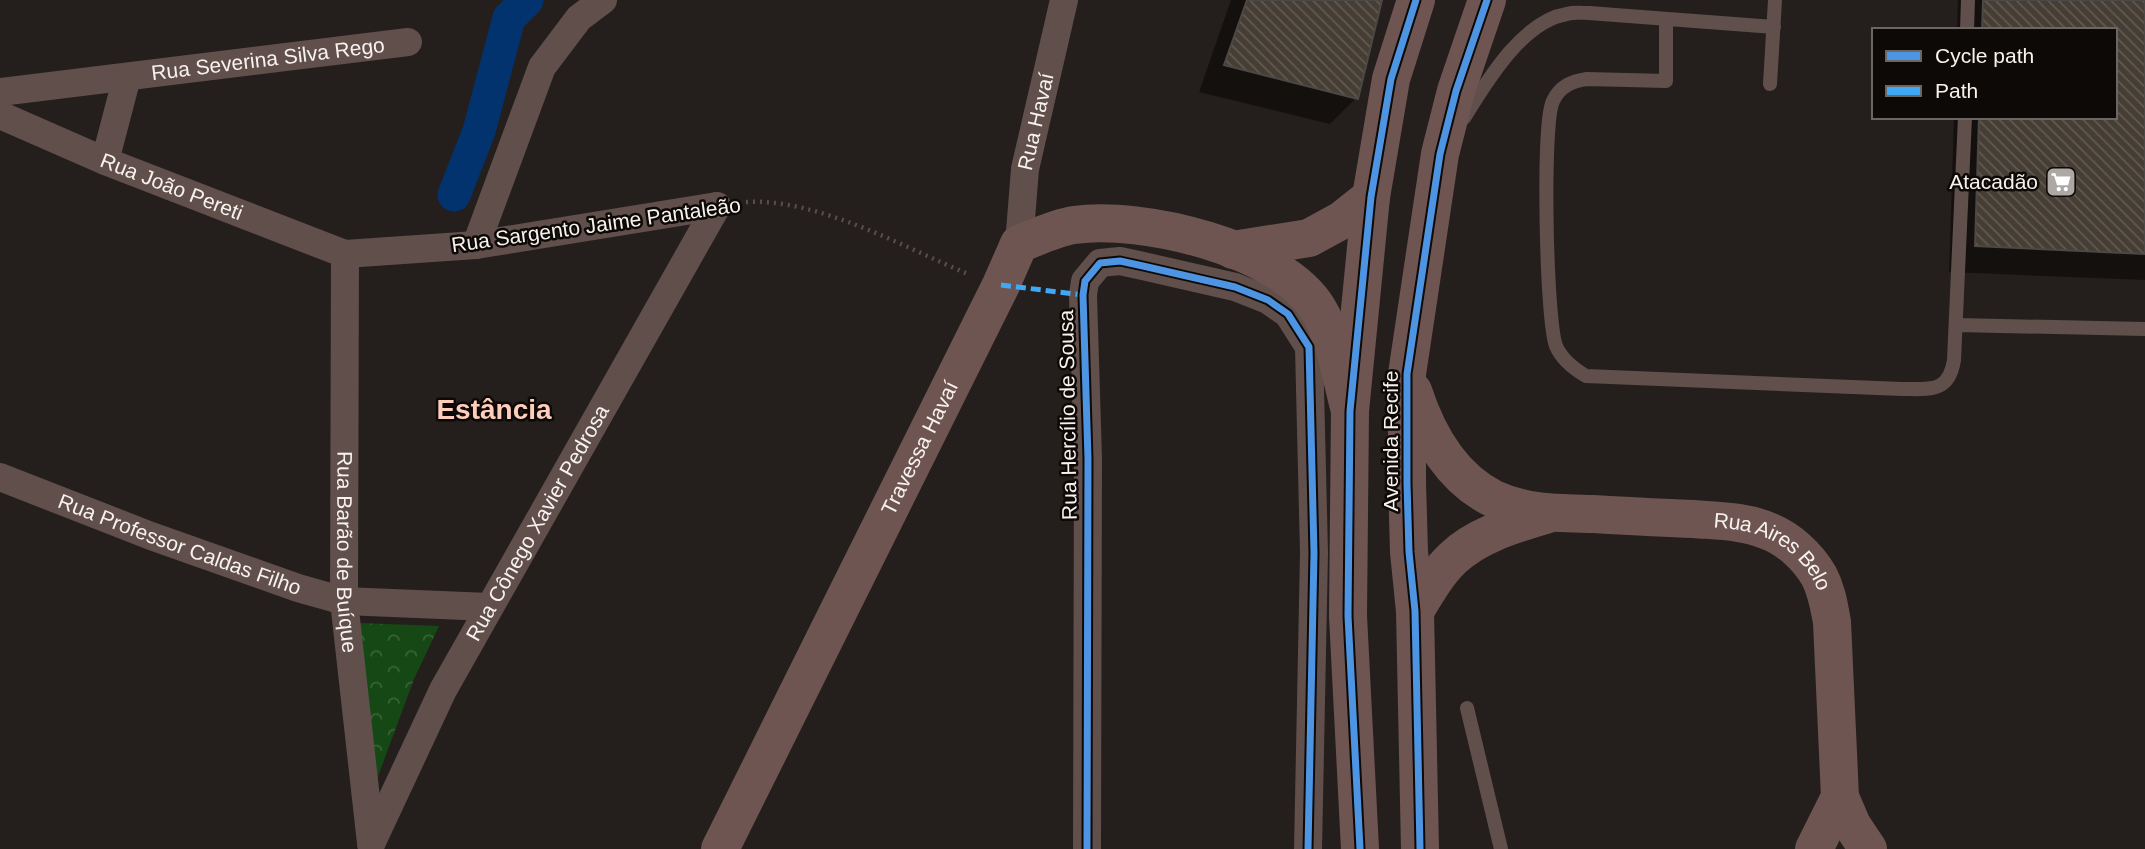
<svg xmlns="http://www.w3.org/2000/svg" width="2145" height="849" viewBox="0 0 2145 849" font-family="Helvetica,sans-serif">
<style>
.park{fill:url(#park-crowns)}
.shadow{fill:#0007}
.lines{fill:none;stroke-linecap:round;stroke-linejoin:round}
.canal{stroke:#03336e;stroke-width:33}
.building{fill:url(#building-back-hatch);stroke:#4c4845;stroke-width:2}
.path{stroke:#5a4d4b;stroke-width:4.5;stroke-dasharray:2 5;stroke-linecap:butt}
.service{stroke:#614f4c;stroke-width:14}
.minor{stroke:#614f4c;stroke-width:28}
.primary{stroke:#6e5552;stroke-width:38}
.quiet{stroke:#3fa9f5;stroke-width:5;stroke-dasharray:10 5;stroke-linecap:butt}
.cycleway-casing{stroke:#0d0906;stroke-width:11}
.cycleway{stroke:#4d94e3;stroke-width:7}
.labels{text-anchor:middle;stroke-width:5;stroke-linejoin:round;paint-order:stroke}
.street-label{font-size:21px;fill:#f8f2ee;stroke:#0d0906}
.poi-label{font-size:21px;fill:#f8f2ee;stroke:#0d0906;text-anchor:end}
.district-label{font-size:28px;font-weight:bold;fill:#fecdbc;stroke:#0d0906}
</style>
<defs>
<pattern id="park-crowns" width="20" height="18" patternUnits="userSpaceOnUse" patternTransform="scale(1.75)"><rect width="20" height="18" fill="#154814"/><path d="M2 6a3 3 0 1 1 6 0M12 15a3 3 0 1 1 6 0" fill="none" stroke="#386336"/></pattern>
<pattern id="building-back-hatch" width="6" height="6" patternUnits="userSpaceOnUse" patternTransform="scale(1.75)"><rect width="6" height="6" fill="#463e34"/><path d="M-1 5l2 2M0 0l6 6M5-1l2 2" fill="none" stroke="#615a52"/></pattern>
</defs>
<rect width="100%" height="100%" fill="#241f1c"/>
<path class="park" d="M358,623L439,626L414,679L370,798Z"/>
<path class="shadow" d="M1231,0H1380L1356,98L1330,124L1199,92Z
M1958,0H2145V280L1949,272L1954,117H2115V30H1957Z"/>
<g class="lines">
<path class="canal" d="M454,195L479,131L509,18L527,0"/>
</g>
<path class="building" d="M1247,0H1382L1358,99L1224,65Z
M1983,0H2145V254L1975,246L1979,117H2115V30H1982Z"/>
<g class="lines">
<path class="path" d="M746,202C818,198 903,247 968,274"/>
<path class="service" d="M1666,20V81L1587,79C1572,81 1560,86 1553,101C1542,123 1546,320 1556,346C1562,360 1574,369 1586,376L1902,389C1930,389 1949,393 1954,360L1965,117
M1967,30L1968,0
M1770,84L1775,0
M1464,118C1486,83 1522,21 1567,14C1574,12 1582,13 1589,13L1774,27
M1957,325L2145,329
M1467,708L1501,849"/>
<g class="minor">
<path id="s1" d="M0,92L408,42"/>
<path id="s2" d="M0,115L105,161L345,254L476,245L717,206"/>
<path d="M105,161L127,77"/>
<path id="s3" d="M1019,244L1025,169L1064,0"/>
<path d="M476,245L542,67L579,18L603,0"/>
<path id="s4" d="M345,254L344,601L371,843"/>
<path id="s5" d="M0,477L151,536L298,588L344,601L489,607"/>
<path id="s6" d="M371,844L443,690L717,206"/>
<path d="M1087,849L1088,459L1083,295L1085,281L1100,263L1120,261L1143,266L1235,287L1268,300L1288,314L1309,347L1314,553L1308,849"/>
</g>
<g class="primary">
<path d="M1233,250L1309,238L1342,220L1371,197"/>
<path id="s7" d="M1413,391C1427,434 1451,478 1494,499C1527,514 1558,513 1593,514C1627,516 1661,518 1694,519C1719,521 1745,521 1768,531C1789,539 1808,557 1819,576C1827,591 1829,606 1832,622L1840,797L1852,825L1868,849"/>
<path d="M1415,611C1426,593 1437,573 1453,558C1478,534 1516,524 1548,514"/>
<path id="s8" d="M720,849L1001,285L1019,244C1037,237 1055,228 1074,225C1141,215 1281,248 1318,309C1336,339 1341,378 1350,411"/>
<path d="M1360,849L1348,616L1350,411L1371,197L1391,79L1416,0"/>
<path d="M1420,849L1415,611L1409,552L1407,483V374L1440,154L1456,91L1487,0"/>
<path d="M1814,849L1840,797"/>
</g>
<path class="quiet" d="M1001,285L1083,295"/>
<g class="cycleway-casing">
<path id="cycleway" d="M1087,849L1088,459L1083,295L1085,281L1100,263L1120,261L1143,266L1235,287L1268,300L1288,314L1309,347L1314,553L1308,849
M1360,849L1348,616L1350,411L1371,197L1391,79L1416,0
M1420,849L1415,611L1409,552L1407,483V374L1440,154L1456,91L1487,0"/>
</g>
<use href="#cycleway" class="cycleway"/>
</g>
<defs>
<g id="supermarket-square" transform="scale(1.575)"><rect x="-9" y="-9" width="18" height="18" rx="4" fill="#aea8a4" stroke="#0d0906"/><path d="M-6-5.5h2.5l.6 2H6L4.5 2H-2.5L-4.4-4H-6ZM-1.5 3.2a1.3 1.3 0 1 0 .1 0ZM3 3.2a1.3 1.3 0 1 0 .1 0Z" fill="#fff"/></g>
</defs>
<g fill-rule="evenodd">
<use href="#supermarket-square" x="2061" y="182"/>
</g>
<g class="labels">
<g class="street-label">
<text dy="7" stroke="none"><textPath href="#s1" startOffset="270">Rua Severina Silva Rego</textPath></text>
<text dy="7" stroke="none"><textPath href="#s3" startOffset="124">Rua Havaí</textPath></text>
<text dy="7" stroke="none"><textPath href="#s2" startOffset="186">Rua João Pereti</textPath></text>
<text transform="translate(596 225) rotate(-8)" y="7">Rua Sargento Jaime Pantaleão</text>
<text transform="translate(1068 415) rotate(-91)" y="7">Rua Hercílio de Sousa</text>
<text transform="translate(1391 441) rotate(-90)" y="7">Avenida Recife</text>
<text dy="7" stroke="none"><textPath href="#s8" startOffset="448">Travessa Havaí</textPath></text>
<text dy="7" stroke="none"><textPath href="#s6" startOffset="362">Rua Cônego Xavier Pedrosa</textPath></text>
<text dy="7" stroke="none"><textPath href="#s5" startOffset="192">Rua Professor Caldas Filho</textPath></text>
<text dy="7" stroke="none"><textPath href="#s4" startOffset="298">Rua Barão de Buíque</textPath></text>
<text dy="7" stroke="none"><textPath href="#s7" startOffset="430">Rua Aires Belo</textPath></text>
</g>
<g class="poi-label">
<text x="2038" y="189">Atacadão</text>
</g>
<g class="district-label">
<text x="494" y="419">Estância</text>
</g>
</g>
<rect x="1872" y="28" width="245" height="91" fill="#0d0906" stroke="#6b6663" stroke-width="2"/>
<rect x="1886" y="51" width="35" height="10" fill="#4d94e3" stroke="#6b6663" stroke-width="2"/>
<text x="1935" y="63" font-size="21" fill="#f8f2ee">Cycle path</text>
<rect x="1886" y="86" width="35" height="10" fill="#3fa9f5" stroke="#6b6663" stroke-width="2"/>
<text x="1935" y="98" font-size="21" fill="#f8f2ee">Path</text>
</svg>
